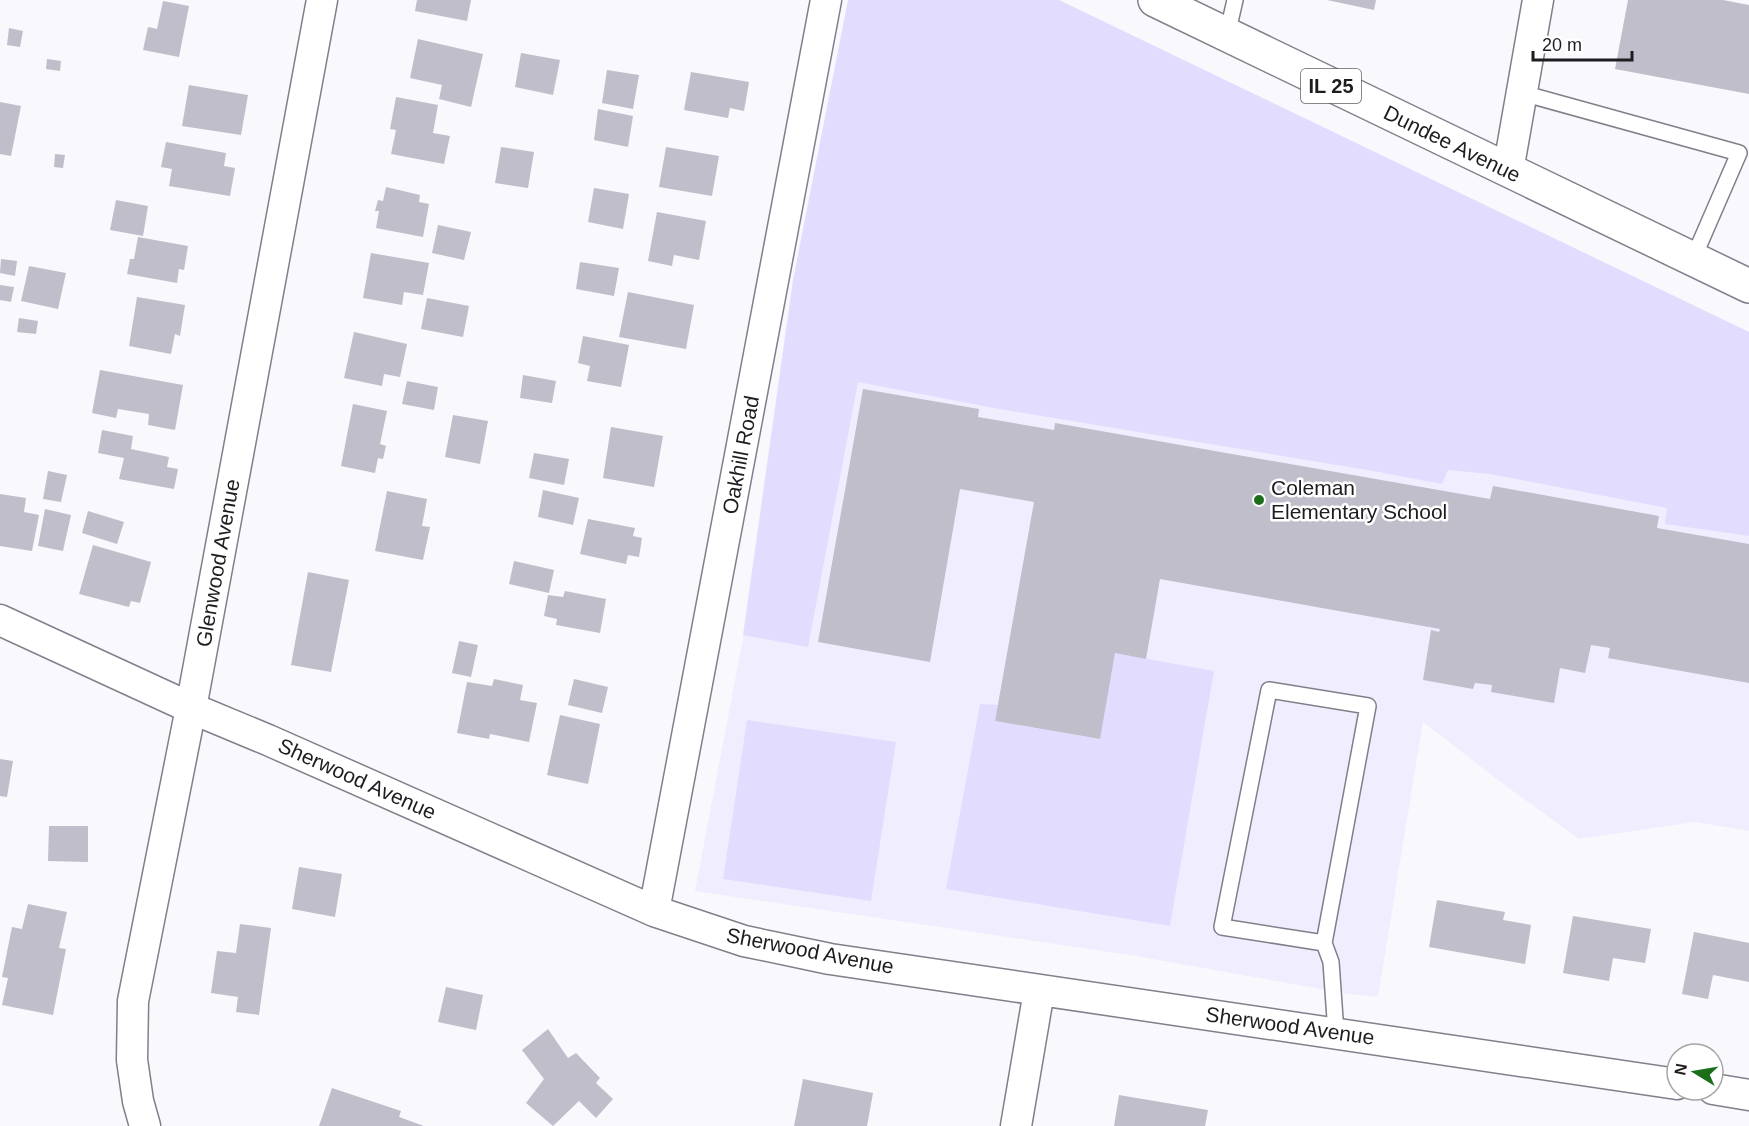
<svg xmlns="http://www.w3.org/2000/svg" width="1749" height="1126" viewBox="0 0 1749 1126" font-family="Arial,sans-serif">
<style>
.built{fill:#f0eefe}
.green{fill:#e2dcfe}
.building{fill:#bfbeca}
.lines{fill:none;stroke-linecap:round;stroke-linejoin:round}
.service-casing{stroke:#807f8a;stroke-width:18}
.minor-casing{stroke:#807f8a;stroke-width:33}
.primary-casing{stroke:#807f8a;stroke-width:36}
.service{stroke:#fff;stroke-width:15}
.minor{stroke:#fff;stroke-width:30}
.primary{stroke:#fff;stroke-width:33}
.poi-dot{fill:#1b6f19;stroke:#fff;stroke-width:2}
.labels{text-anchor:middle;stroke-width:5;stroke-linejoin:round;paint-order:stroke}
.shield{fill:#fff;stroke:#616164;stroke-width:1.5}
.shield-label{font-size:20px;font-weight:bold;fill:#1d1d21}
.street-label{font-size:21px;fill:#1d1d21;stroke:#fff}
.poi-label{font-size:21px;fill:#1d1d21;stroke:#fff;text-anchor:start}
</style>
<rect width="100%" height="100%" fill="#f9f8fd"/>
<path class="built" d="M864,0L1749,364V831L1695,822L1579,839L1502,783L1423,722L1378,997L1349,994L1136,956L695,891Z"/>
<path class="green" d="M848,0H1059L1749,332V536L1665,524L1667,508L1490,474L1448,470L1442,484L1373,471L994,408L858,382L808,647L743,635L793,280Z
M1115,653L1214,671L1170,926L946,889L980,704L998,705L995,721L1099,739Z
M747,720L896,742L871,901L723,879Z"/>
<path class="building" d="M417,0H471L467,21L415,11Z
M1327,0H1376L1374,10Z
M1628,0H1723L1749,5V94L1615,69Z
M163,1L189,6L179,57L143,50L148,27L157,29Z
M9,28L23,31L20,47L7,45Z
M418,39L483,54L471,107L439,99L442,85L410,78Z
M521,53L560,60L553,95L515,87Z
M47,59L61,61L60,71L46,69Z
M607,70L639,75L633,109L602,103Z
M691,72L749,82L744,111L730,108L728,118L684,110Z
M189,85L248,95L241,135L182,126Z
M396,97L438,105L433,133L450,136L444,164L391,154L396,130L390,129Z
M0,102L21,106L11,156L0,154Z
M598,109L633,116L628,147L594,140Z
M166,142L226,153L224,166L235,168L230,196L169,186L172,169L161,167Z
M501,147L534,152L528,188L495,183Z
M666,147L719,156L712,196L659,187Z
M55,154L65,155L63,168L54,167Z
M386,187L420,195L419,202L429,204L423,237L376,228L379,211H375L378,200L383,201Z
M594,188L629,194L623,229L588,222Z
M116,200L148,206L143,236L110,230Z
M657,212L706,221L699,260L674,255L672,266L648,261Z
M438,225L471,232L464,260L432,253Z
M138,237L188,246L184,270L179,269L177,283L127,274L130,259H134Z
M371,253L429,263L423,295L404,292L402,305L363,298Z
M1,259L17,261L15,276L0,273Z
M580,262L619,268L614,296L576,289Z
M29,266L66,273L58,309L21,301Z
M0,285L14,287L11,302L0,300Z
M628,292L694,305L686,349L619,337Z
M137,297L185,305L180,336L175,334L171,354L129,346Z
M427,298L469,306L463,337L421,329Z
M19,318L38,321L36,334L17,332Z
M354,332L407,344L400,377L384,374L382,386L344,378Z
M583,336L629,345L621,387L587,381L590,366L578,363Z
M100,370L183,385L175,430L148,425L149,414L118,409L116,418L92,413Z
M523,375L556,381L552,403L520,398Z
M407,381L438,387L434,410L402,404Z
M863,389L979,409L978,417L1054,430L1055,423L1490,499L1493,486L1659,516L1657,528L1749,544V683L1608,658L1610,648L1591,645L1585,673L1560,668L1554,703L1491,692L1492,685L1475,683L1473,689L1423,680L1431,630L1439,632L1440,629L1160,579L1146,659L1115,653L1100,739L995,721L1034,502L960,489L930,662L818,642Z
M353,404L387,411L380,444L386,446L383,459L378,458L375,473L341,466Z
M453,415L488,421L480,464L445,457Z
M611,427L663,436L654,487L603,478Z
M102,430L133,436L131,449L169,457L167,467L178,469L174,489L119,479L124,458L98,453Z
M534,453L569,459L564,485L529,478Z
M48,471L67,475L61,502L43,499Z
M543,490L579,498L573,525L538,517Z
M387,491L427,499L422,526L430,527L423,560L375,551Z
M0,494L26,498L24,512L39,515L32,551L0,546Z
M45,509L71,515L63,551L38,546Z
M88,511L124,522L117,544L82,533Z
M588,519L635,528L633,536L642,538L639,557L628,555L626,564L580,554Z
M93,545L151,562L140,603L131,601L129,607L79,594Z
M514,561L554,570L549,593L509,584Z
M308,572L349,580L331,672L291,665Z
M565,591L606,599L600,633L556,625L557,619L544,616L548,595L563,597Z
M459,641L478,645L471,677L452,673Z
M494,679L523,685L520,700L537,703L529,742L490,734L489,739L457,733L467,682L492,686Z
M574,679L608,687L602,713L568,705Z
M560,715L600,724L588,784L547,775Z
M0,759L13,761L7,797L0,796Z
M49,826H88V862L48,861Z
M299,867L342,874L335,917L292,909Z
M1437,900L1505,912L1503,920L1531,925L1525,964L1429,947Z
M28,904L67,912L59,948L66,949L53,1015L2,1005L8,978L2,977L12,927L22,929Z
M1573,916L1651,929L1645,963L1613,958L1609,981L1563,973Z
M240,924L271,928L259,1015L236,1012L238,997L211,993L217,951L236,953Z
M1694,932L1749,943V982L1713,975L1708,999L1682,994Z
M446,987L483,995L476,1030L438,1022Z
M548,1029L568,1058L576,1053L600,1078L596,1083L613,1099L596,1118L579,1101L553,1126L526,1103L544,1079L522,1050Z
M803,1079L873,1093L867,1126H794Z
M332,1088L401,1111L399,1117L424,1126H319Z
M1119,1095L1208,1110L1205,1126H1114Z"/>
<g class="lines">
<g class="service-casing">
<path id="service" d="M1227,35L1235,0
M1522,93L1739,153L1693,259
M1324,943L1222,927L1269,690L1368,706L1324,943L1331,962L1336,1033"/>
</g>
<g class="minor-casing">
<path id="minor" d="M1508,171L1538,0
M0,620L191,708L268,740L654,911L744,941L830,959L1677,1084
M654,911L826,0
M1713,1089L1749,1095
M145,1126L138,1101L132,1060L133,1001L191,708L322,0
M1016,1126L1039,991"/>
</g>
<g class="primary-casing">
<path id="primary" d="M1155,0L1749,286"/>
</g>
<use href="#service" class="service"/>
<use href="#minor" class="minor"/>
<use href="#primary" class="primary"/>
</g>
<circle class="poi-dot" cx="1259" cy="500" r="6"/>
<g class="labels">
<rect class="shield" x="1301" y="69" width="60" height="34" rx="4.5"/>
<g class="shield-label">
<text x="1331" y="93">IL 25</text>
</g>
<g class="street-label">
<text transform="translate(1452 144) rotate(26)" y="7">Dundee Avenue</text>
<text transform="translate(741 455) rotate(-79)" y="7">Oakhill Road</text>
<text transform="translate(218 563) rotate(-80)" y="7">Glenwood Avenue</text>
<text transform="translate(357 779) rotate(24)" y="7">Sherwood Avenue</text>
<text transform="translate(810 951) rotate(11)" y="7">Sherwood Avenue</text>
<text transform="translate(1290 1026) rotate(8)" y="7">Sherwood Avenue</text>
</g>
<g class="poi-label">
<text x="1271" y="495">Coleman<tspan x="1271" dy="24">Elementary School</tspan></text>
</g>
</g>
<g transform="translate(1695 1072) rotate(281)"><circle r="28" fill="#ffffff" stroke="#a5a5a6" stroke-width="1.5"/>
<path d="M0-4.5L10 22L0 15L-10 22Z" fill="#1b6f19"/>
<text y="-9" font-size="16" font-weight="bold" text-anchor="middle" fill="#1d1d21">N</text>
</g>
<path d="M1533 51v9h99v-9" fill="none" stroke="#1d1d21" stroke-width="3"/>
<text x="1542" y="51" font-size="18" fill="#1d1d21" stroke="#ffffff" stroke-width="4.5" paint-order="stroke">20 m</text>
</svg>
